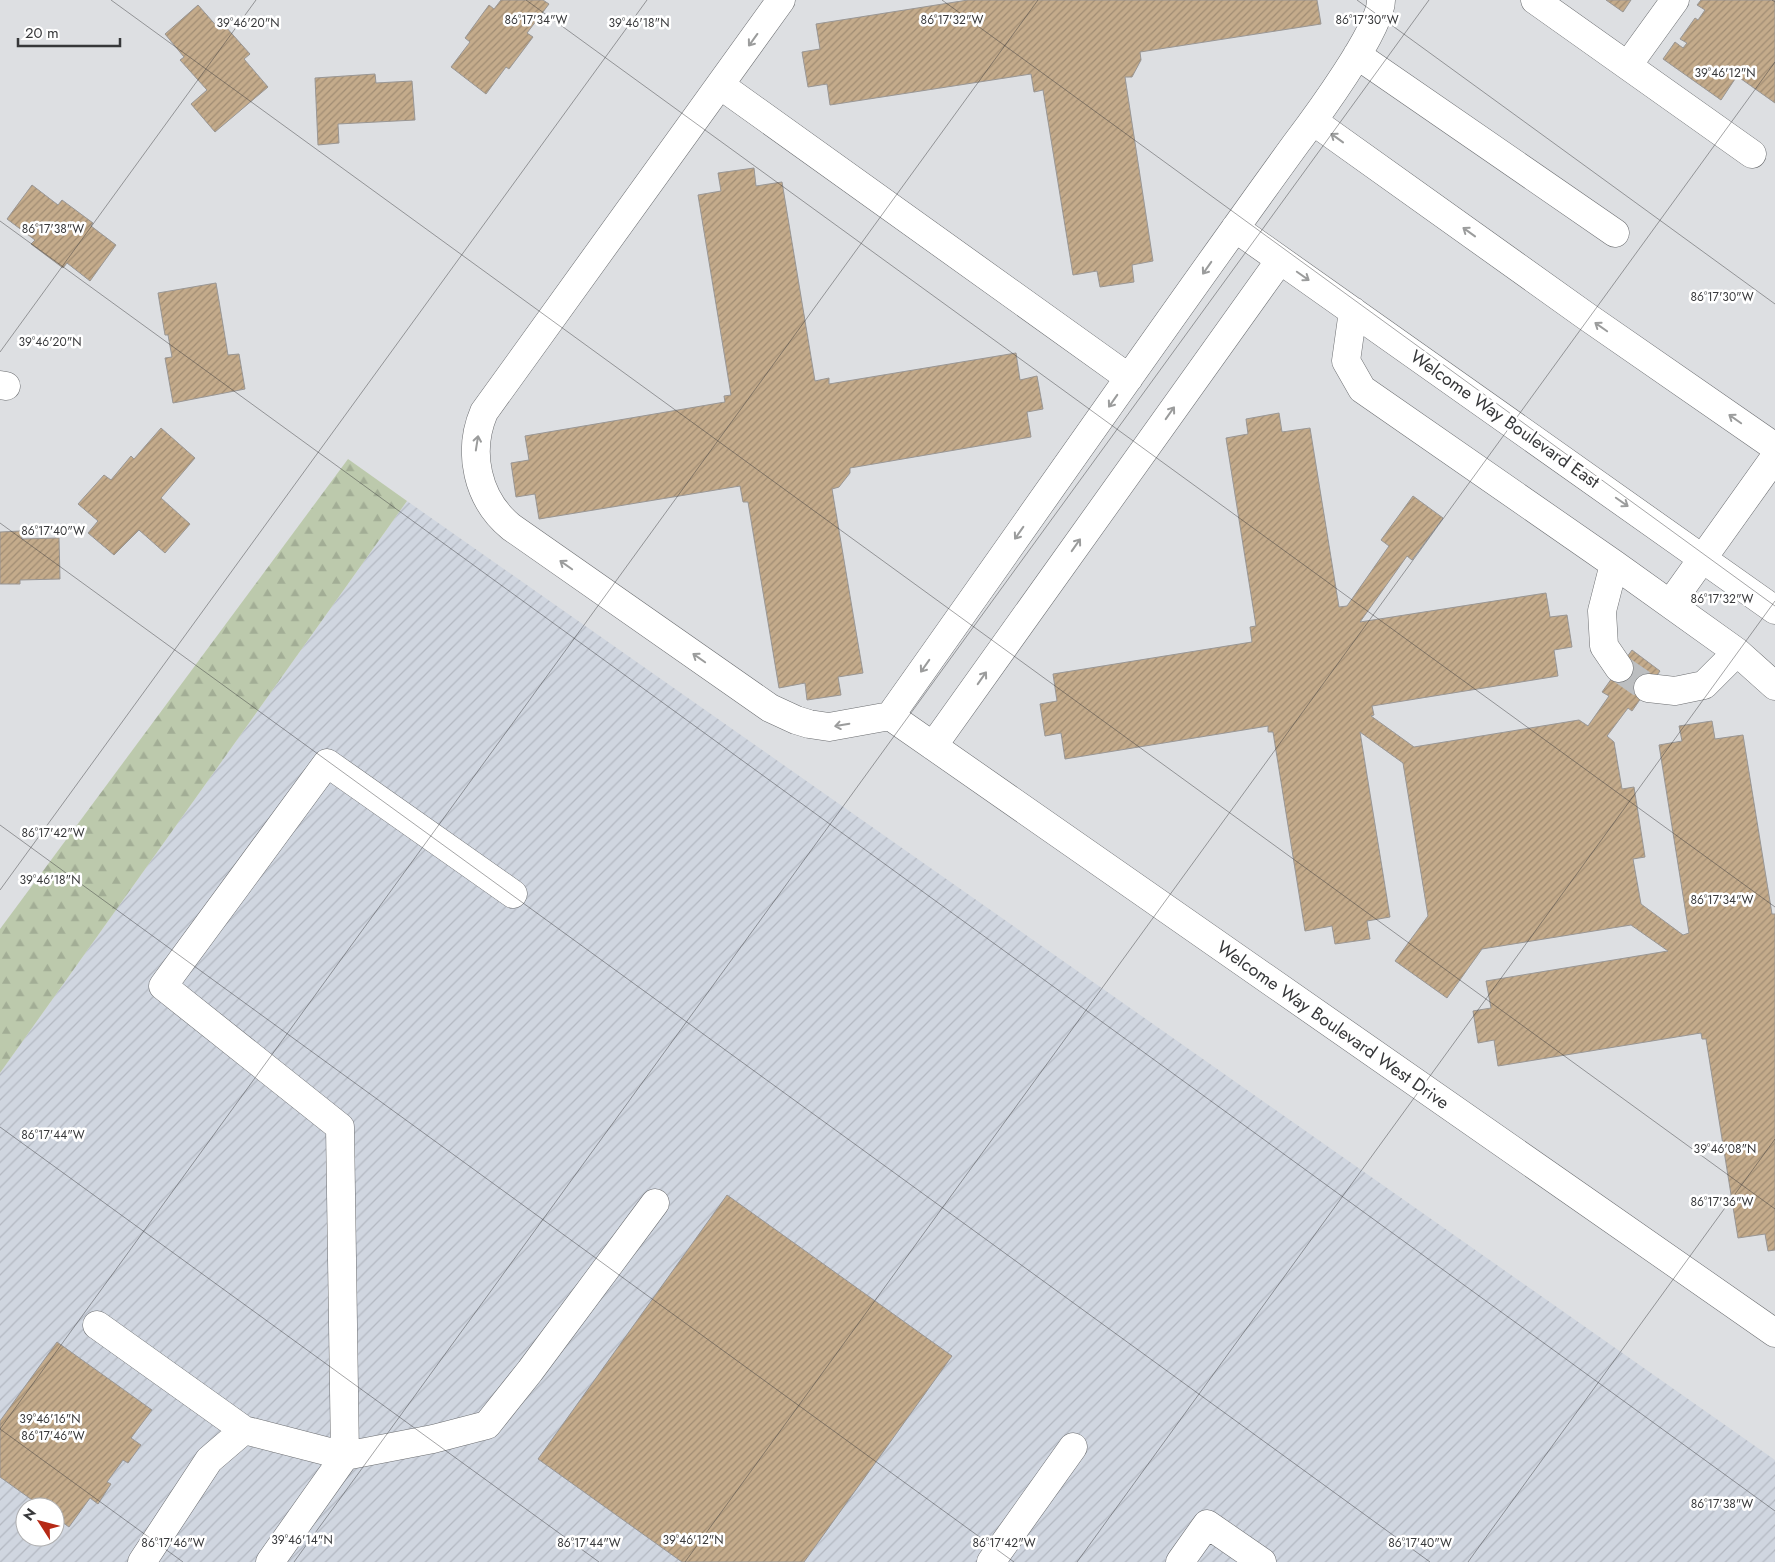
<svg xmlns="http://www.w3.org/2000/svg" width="1775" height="1562" viewBox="0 0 1775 1562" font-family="Jost,sans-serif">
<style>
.industrial{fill:url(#industrial-furrows);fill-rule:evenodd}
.forest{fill:url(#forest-firs)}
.building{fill:url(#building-hatch);stroke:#999694}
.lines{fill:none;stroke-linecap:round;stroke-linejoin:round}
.minor-tunnel{stroke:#bcbec0;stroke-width:28;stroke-dasharray:28 14;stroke-linecap:butt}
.minor-casing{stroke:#6b6d70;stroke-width:29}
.minor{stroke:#fff;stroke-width:28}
.oneway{stroke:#9b9c9c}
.ticks{fill:none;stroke:#37383a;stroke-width:1;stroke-opacity:0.45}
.labels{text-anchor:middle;stroke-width:5;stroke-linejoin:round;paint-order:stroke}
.street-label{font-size:18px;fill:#37383a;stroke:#fff}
.ticks-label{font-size:12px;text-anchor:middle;fill:#37383a;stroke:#fff;stroke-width:5;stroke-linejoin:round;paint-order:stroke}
</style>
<defs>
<pattern id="industrial-furrows" width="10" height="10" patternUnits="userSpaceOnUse" patternTransform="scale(1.25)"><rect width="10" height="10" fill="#d0d6e0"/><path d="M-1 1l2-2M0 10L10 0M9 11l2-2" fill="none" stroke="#b3b8c1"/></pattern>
<pattern id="forest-firs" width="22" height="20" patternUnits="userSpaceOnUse" patternTransform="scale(1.25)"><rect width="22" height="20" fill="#bcc9ac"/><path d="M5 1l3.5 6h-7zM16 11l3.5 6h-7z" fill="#a2ad95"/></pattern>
<pattern id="building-hatch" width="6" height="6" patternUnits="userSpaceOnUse" patternTransform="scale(1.25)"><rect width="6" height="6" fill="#c4ab8b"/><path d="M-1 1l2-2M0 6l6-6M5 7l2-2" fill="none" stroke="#a08c73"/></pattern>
</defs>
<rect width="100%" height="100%" fill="#dddfe2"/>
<path class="industrial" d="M407,501L1775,1460V1562H0V1073ZM25,1507H55V1537H25Z"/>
<path class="forest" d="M348,459L407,501L0,1073V929Z"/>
<path class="building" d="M501,0H543L549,4L527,33L533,37L509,69L506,67L486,94L451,67L470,42L465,38L489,5L494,9Z
M968,0H1317L1321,24L1140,52L1141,60L1132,77H1125L1153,261L1132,265L1134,282L1100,287L1097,271L1073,275L1043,90L1034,92L1031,74L830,105L827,84L808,87L802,52L820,49L816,24Z
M1606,0H1631L1623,12Z
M1701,0H1775V103L1737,76L1721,100L1663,59L1675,42L1683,48L1687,43L1680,39L1695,18L1698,20L1705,10L1697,5Z
M198,5L220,30L225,26L250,54L244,59L268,87L215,132L191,104L207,90L180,60L184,57L165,34Z
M375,74L376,83L412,81L415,120L338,124L339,143L318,145L315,78Z
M754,168L756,186L782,182L815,381L829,378V384L1016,353L1020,380L1037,376L1043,409L1027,412L1031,437L850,468V473L839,487L832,489L863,673L838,677L841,695L807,700L805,683L779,688L748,502H743L740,486L539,519L535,494L516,497L511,463L529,460L525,436L725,402L724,396L731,395L698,195L721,191L718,173Z
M32,185L58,205L62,200L93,223L91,226L116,245L90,281L67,263L63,268L31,244L35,240L7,219Z
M216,283L228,355L239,354L245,389L173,403L165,358L172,357L168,335H165L158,293Z
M1279,413L1282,432L1310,428L1339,607L1347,606L1389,546L1381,540L1413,496L1443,518L1412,560L1407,556L1360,622L1546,593L1550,617L1567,615L1572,647L1554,650L1558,676L1372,706L1374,715L1371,716L1414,747L1579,720L1588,726L1609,696L1602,692L1632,650L1660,671L1632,711L1628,708L1607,736L1614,742L1622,789L1634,787L1645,857L1633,859L1641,904L1683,935L1689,933L1659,745L1682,741L1679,726L1712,721L1715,739L1743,735L1772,914H1775V1250L1768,1251L1765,1234L1738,1238L1706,1039H1702L1701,1033L1498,1066L1494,1040L1478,1043L1473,1011L1491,1008L1486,981L1668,951L1631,925L1482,949L1447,998L1395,961L1428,916L1403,763L1360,732L1390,917L1367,921L1370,939L1335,944L1332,926L1305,931L1273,732H1268V726L1065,759L1061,733L1045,736L1040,704L1057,701L1053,674L1252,642L1250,627L1256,626L1226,438L1248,434L1246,419Z
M161,428L195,458L161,498L190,524L165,553L139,530L114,555L88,533L98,521L78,504L104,475L111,480L131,456L134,459Z
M21,531L22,539L59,538L60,579L20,580V584H0V532Z
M727,1195L952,1356L804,1562H682L538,1459Z
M57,1342L152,1410L131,1438L141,1445L128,1463L123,1460L107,1482L111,1484L98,1504L90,1498L69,1527L55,1517V1507H42L0,1477V1421Z"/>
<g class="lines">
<path class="minor-tunnel" d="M1619,668L1648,688"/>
<g class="minor-casing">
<path id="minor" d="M781,0L484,412C467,452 477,499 511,527L770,708L796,720L809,724L829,727L890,716C1025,526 1158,334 1295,145C1314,120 1382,28 1381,0
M1535,0L1752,154
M1357,55L1615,233
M1628,65L1675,0
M720,85L1129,378
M1313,121L1586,316L1775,447
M1235,228L1775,610
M1353,311L1346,361L1362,389L1614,564L1737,652L1775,686
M0,385L6,386
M1614,564L1602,611L1604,646L1619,668
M1670,604L1775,457
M1648,688L1675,691L1704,685L1737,652
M890,716L1775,1333
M933,746L1280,260
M97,1325L244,1430
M345,1456L340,1127L163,986L327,763L513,894
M142,1562L209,1460L244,1430L345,1456L433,1439L487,1425L530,1371L655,1203
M270,1562L345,1456
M991,1562L1073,1447
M1180,1562L1207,1524L1262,1562"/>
</g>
<use href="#minor" class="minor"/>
</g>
<defs><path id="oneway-shaft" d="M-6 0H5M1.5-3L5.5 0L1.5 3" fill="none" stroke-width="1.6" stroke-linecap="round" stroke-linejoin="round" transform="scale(1.25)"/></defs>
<g class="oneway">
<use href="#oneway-shaft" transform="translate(753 40) rotate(126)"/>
<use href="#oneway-shaft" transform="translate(1337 138) rotate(-144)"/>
<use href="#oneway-shaft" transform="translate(1469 232) rotate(-144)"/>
<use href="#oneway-shaft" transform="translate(1207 268) rotate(125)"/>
<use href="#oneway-shaft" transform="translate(1303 276) rotate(35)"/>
<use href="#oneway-shaft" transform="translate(1601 327) rotate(-145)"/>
<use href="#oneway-shaft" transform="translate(1113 401) rotate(125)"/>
<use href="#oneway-shaft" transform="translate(1170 413) rotate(-55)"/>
<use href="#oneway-shaft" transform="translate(1735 419) rotate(-145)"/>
<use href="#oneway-shaft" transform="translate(477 443) rotate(-81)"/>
<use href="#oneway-shaft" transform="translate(1622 502) rotate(35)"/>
<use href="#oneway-shaft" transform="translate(1019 533) rotate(125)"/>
<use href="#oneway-shaft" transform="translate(1076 545) rotate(-55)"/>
<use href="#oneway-shaft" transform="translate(566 565) rotate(-145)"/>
<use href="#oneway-shaft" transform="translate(699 658) rotate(-145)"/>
<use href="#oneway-shaft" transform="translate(925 666) rotate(125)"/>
<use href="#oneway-shaft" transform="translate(982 678) rotate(-55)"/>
<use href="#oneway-shaft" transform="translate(842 725) rotate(170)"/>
</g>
<path class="ticks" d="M111,0L1775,1209M526,0L1775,907M942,0L1775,606M1357,0L1775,304M1772,0L1775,2M0,221L1775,1511M0,352L256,0M0,523L1430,1562M0,825L1014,1562M0,890L647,0M0,1127L599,1562M0,1429L183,1562M0,1429L1038,0M294,1562L1429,0M685,1562L1775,62M1077,1562L1775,601M1468,1562L1775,1139"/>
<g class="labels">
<g class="street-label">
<text transform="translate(1505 419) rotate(35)" y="6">Welcome Way Boulevard East</text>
<text transform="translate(1333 1025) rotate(35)" y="6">Welcome Way Boulevard West Drive</text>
</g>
</g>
<g class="ticks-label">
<text x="536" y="24">86°17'34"W</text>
<text x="952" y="24">86°17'32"W</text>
<text x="1367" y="24">86°17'30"W</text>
<text x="248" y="27">39°46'20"N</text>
<text x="639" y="27">39°46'18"N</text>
<text x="1725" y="77">39°46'12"N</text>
<text x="53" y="233">86°17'38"W</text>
<text x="1722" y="301">86°17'30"W</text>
<text x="50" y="346">39°46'20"N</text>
<text x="53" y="535">86°17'40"W</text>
<text x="1722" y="603">86°17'32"W</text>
<text x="53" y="837">86°17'42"W</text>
<text x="50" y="884">39°46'18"N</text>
<text x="1722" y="904">86°17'34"W</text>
<text x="53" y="1139">86°17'44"W</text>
<text x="1725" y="1153">39°46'08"N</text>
<text x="1722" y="1206">86°17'36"W</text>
<text x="50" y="1423">39°46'16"N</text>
<text x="53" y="1440">86°17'46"W</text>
<text x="1722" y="1508">86°17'38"W</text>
<text x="302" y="1544">39°46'14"N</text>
<text x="693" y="1544">39°46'12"N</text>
<text x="173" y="1547">86°17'46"W</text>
<text x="589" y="1547">86°17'44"W</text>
<text x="1004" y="1547">86°17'42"W</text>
<text x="1420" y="1547">86°17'40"W</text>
</g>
<g transform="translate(40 1522) rotate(306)"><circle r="24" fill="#ffffff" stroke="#afafb0"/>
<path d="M0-4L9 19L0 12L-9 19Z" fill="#b62915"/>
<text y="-8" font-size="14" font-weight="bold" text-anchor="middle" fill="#37383a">N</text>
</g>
<path d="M18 38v8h102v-8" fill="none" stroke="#37383a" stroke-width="2.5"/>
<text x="25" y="38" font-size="15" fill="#37383a" stroke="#ffffff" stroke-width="4" paint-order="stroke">20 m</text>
</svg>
